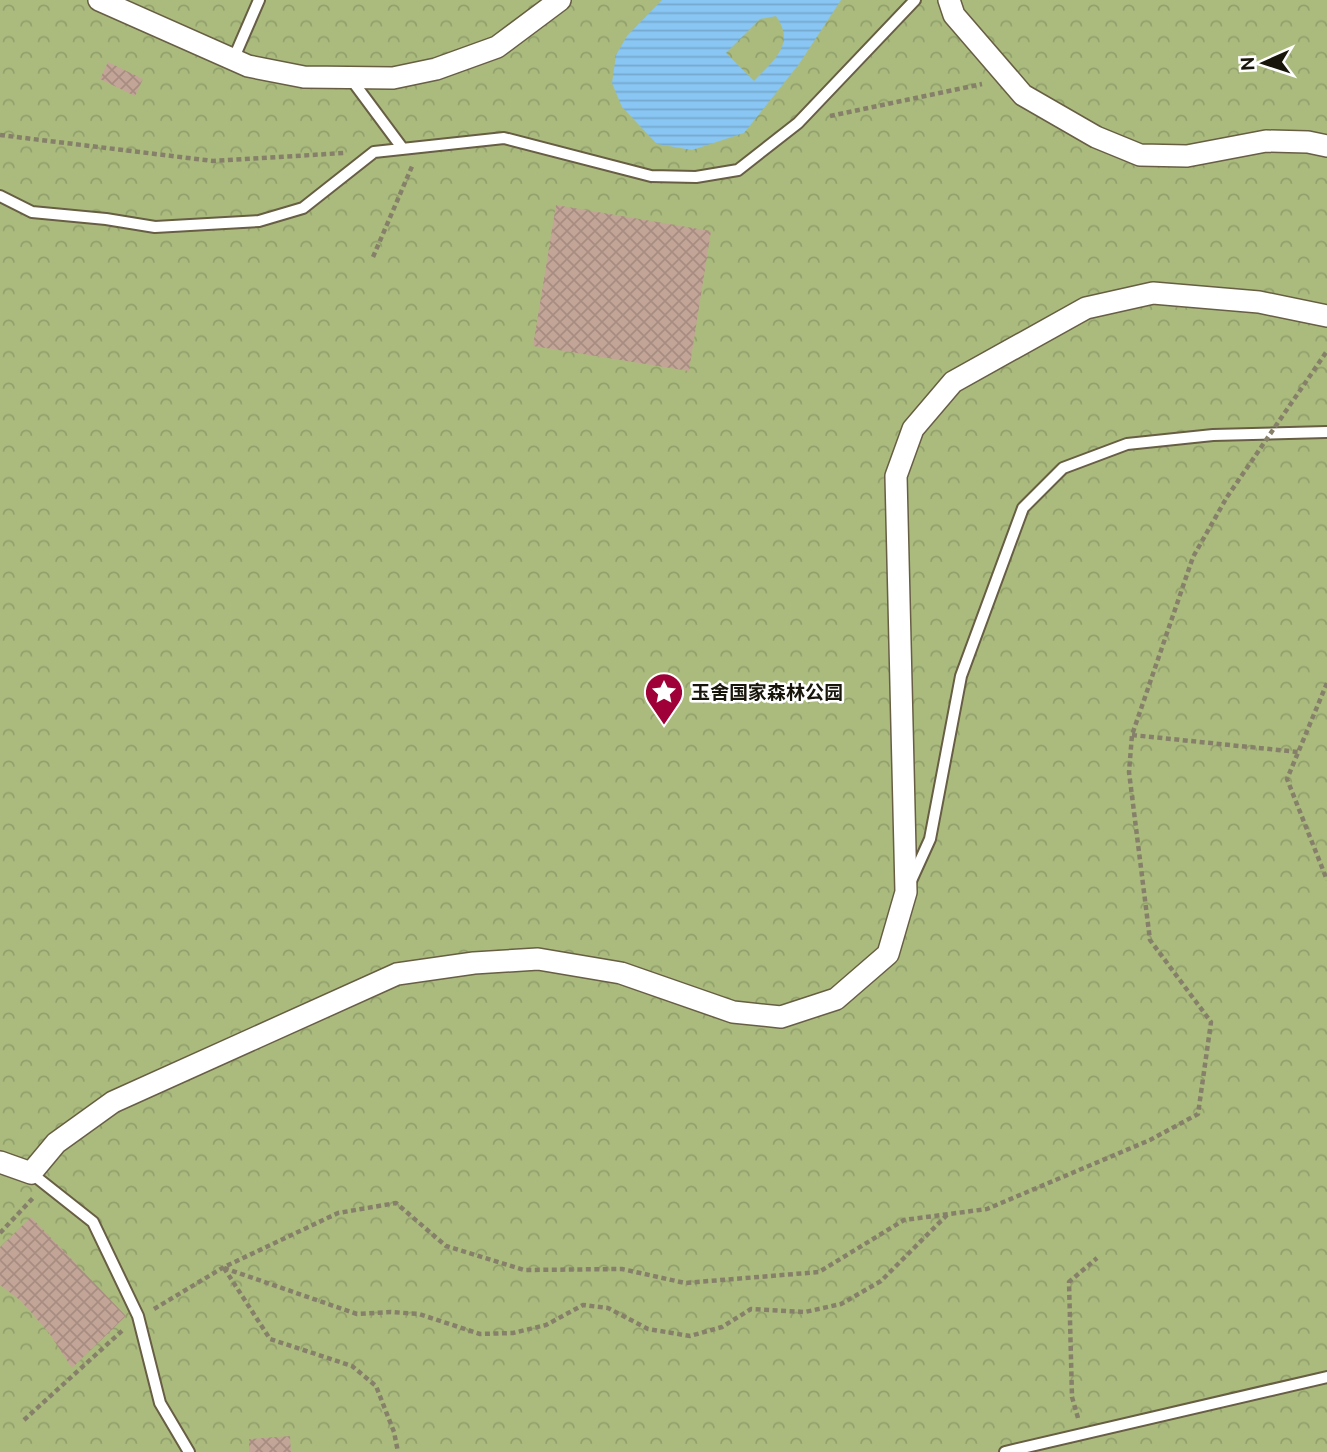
<svg xmlns="http://www.w3.org/2000/svg" width="1327" height="1452" viewBox="0 0 1327 1452" font-family="Ubuntu,'Noto Sans SC',sans-serif">
<style>
.park{fill:url(#park-crowns)}
.water{fill:url(#water-rules);fill-rule:evenodd}
.building{fill:url(#building-cross-hatch)}
.lines{fill:none;stroke-linecap:round;stroke-linejoin:round}
.service-casing{stroke:#675e44;stroke-width:14}
.minor-casing{stroke:#675e44;stroke-width:24}
.path{stroke:#86806a;stroke-width:4.5;stroke-dasharray:5 3.5;stroke-linecap:butt}
.service{stroke:#fff;stroke-width:10}
.minor{stroke:#fff;stroke-width:21}
.path-bridge{stroke:#86806a;stroke-width:4.5;stroke-dasharray:5 3.5;stroke-linecap:butt}
.labels{text-anchor:middle;stroke-width:5;stroke-linejoin:round;paint-order:stroke}
.poi-label{font-size:19px;font-weight:bold;fill:#18150a;stroke:#fff;text-anchor:start}
</style>
<defs>
<pattern id="park-crowns" width="20" height="18" patternUnits="userSpaceOnUse" patternTransform="scale(1.75)"><rect width="20" height="18" fill="#abbb7e"/><path d="M2 6a3 3 0 1 1 6 0M12 15a3 3 0 1 1 6 0" fill="none" stroke="#92a06c"/></pattern>
<pattern id="water-rules" width="6" height="5" patternUnits="userSpaceOnUse" patternTransform="scale(1.75)"><rect width="6" height="5" fill="#89c6f3"/><path d="M0 2.5h6" fill="none" stroke="#76a9cf"/></pattern>
<pattern id="building-cross-hatch" width="8" height="8" patternUnits="userSpaceOnUse" patternTransform="scale(1.75)"><rect width="8" height="8" fill="#c3a597"/><path d="M0 0l8 8M0 8l8-8" fill="none" stroke="#a78d81"/></pattern>
</defs>
<rect width="100%" height="100%" fill="#e9dfc1"/>
<path class="park" d="M0,0H1327V1452H0Z"/>
<path class="water" d="M662,0H841L799,64L744,133L692,150L657,144L622,107L612,83L616,55L627,36ZM776,16C796,44 774,60 754,81L726,53L760,19Z"/>
<path class="building" d="M108,62L143,79L135,96L100,79Z
M556,205L711,231L689,371L533,346Z
M31,1217L126,1316L72,1368L49,1333L21,1301L0,1285V1247Z
M290,1436L291,1452H249V1439Z"/>
<g class="lines">
<g class="service-casing">
<path id="service" d="M233,60L259,0
M351,79L403,149
M0,196L32,212L106,219L155,227L259,221L303,208L374,152L504,138L651,176L696,177L738,170L798,123L915,0
M910,883L930,839L961,676L1023,508L1063,468L1127,444L1213,435L1327,432
M31,1173L93,1222L138,1316L160,1403L189,1452
M1005,1452L1327,1377"/>
</g>
<g class="minor-casing">
<path id="minor" d="M99,0L248,66L304,77L393,78L436,69L497,47L560,0
M949,0L954,15L1023,95L1096,137L1140,155L1187,156L1266,141L1308,142L1327,146
M0,1162L31,1173L56,1143L113,1102L397,974L474,963L538,959L621,973L733,1012L781,1017L836,999L888,954L906,892L896,476L913,429L953,382L1086,308L1153,293L1259,302L1327,316"/>
</g>
<path class="path" d="M830,116L982,84
M0,135L213,161L344,153
M373,257L413,164
M1327,683L1287,779L1327,880
M1132,735L1298,752
M0,1233L33,1198
M224,1268L357,1314L391,1312L419,1314L480,1334L513,1333L546,1325L583,1305L608,1308L648,1329L690,1336L722,1327L751,1309L805,1312L841,1304L881,1281L947,1215
M224,1268L270,1339L352,1366L376,1386L394,1432L398,1452
M154,1309L224,1267L338,1213L396,1203L446,1246L524,1270L622,1269L685,1283L819,1272L904,1220L987,1209L1150,1140L1198,1114L1211,1022L1150,940L1129,772L1132,735L1193,557L1227,497
M1078,1418L1072,1397L1069,1282L1097,1258
M24,1420L124,1329"/>
<use href="#service" class="service"/>
<use href="#minor" class="minor"/>
<path class="path-bridge" d="M1227,497L1327,351"/>
</g>
<defs>
<g id="sight-pin" transform="scale(2.0125)"><path d="M0 17L-7.5 6A9.5 9.5 0 1 1 7.5 6Z" fill="#a00038" stroke="#fff"/><path d="M0-6L1.8-2.2L6-1.7L2.9 1.2L3.7 5.4L0 3.3L-3.7 5.4L-2.9 1.2L-6-1.7L-1.8-2.2Z" fill="#fff"/></g>
</defs>
<g fill-rule="evenodd">
<use href="#sight-pin" x="664" y="692"/>
</g>
<g class="labels">
<g class="poi-label">
<text x="691" y="699">玉舍国家森林公园</text>
</g>
</g>
<g transform="translate(1264 63) rotate(267)" stroke="#ffffff" stroke-width="5" paint-order="stroke">
<path d="M0-5L12 26L0 18L-12 26Z" fill="#18150a"/>
<text y="-10" font-size="19" font-weight="bold" text-anchor="middle" fill="#18150a">N</text>
</g>
</svg>
